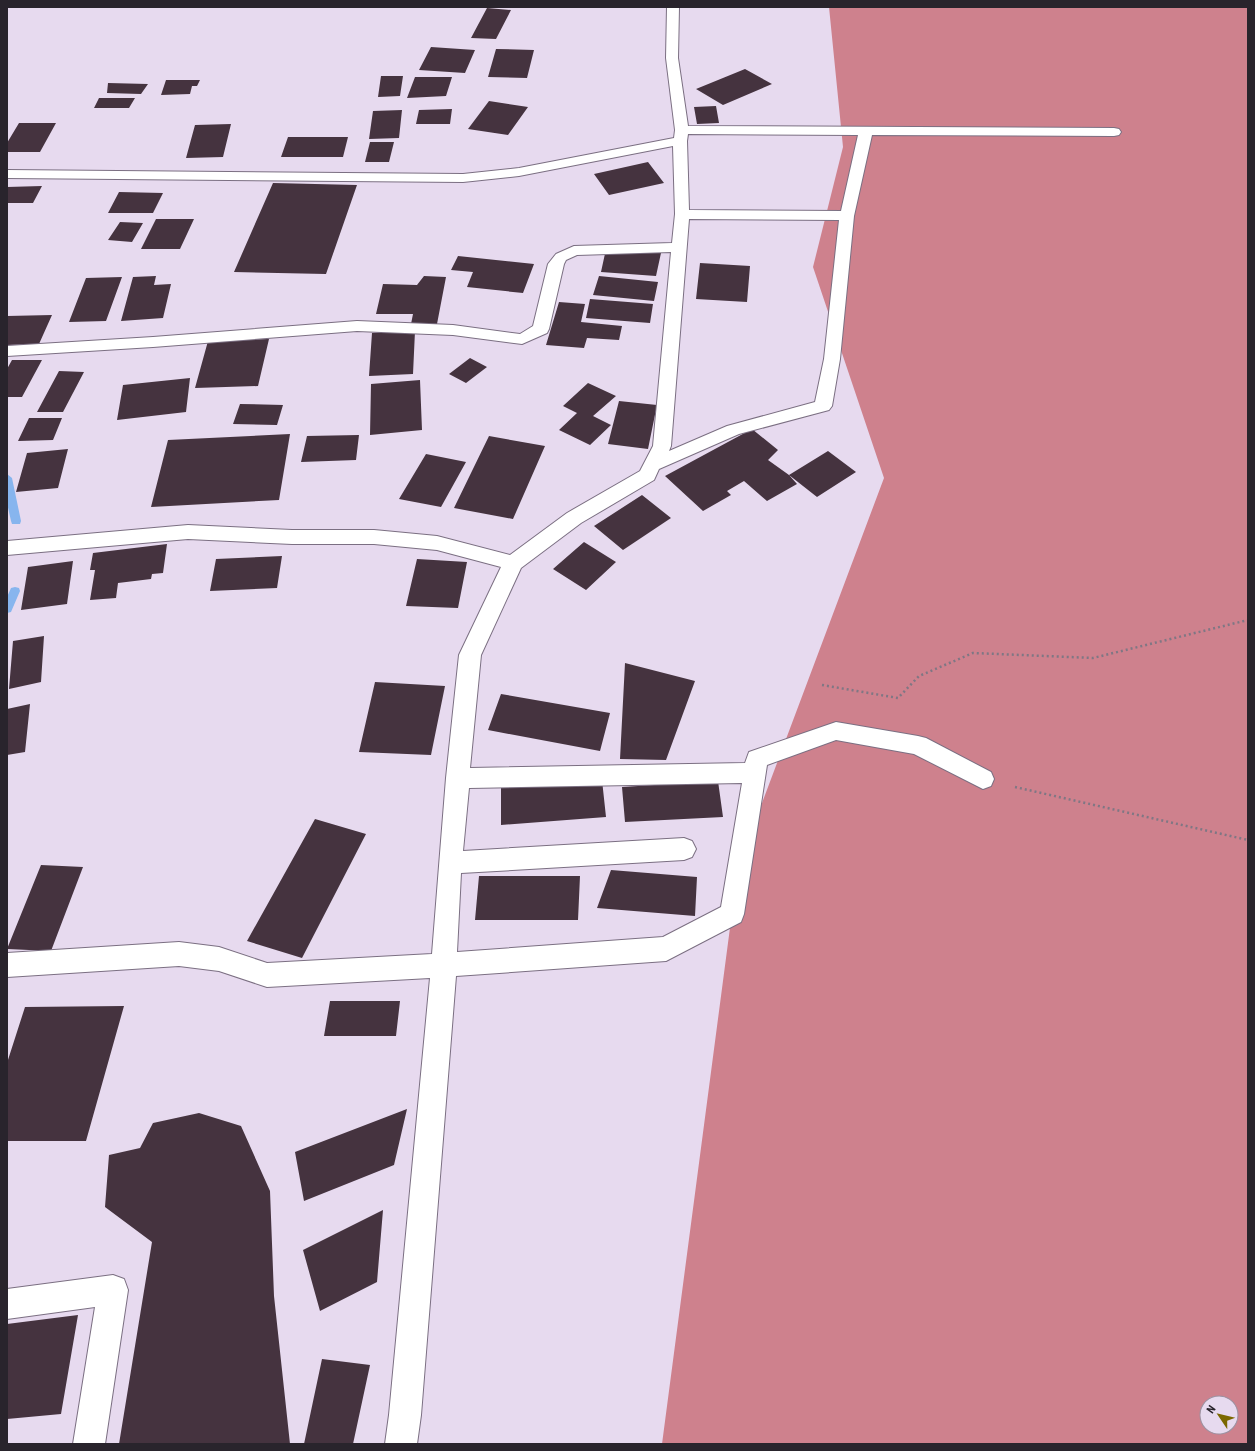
<svg xmlns="http://www.w3.org/2000/svg" width="1255" height="1451" viewBox="0 0 1255 1451" font-family="'Roboto Condensed',sans-serif">
<style>
.forest{fill:#ce818d;fill-rule:evenodd}
.lines{fill:none;stroke-linecap:round;stroke-linejoin:round}
.stream{fill:#87b5ee;fill-rule:evenodd}
.building{fill:#45333f}
.minor-casing{stroke:#7b6f82;stroke-width:2}
.path{stroke:#7f7784;stroke-width:2.5;stroke-dasharray:2 3;stroke-linecap:butt}
.minor{fill:#fff;fill-rule:evenodd}
</style>
<rect width="100%" height="100%" fill="#e7daef"/>
<path class="forest" d="M829,7H1248V1444H662L738,867L884,478L813,267L843,147ZM1207,1403H1231V1427H1207Z"/>
<g class="lines">
<path class="stream" d="M7,474L12,478L21,521L20,524H12L11,521L7,503Z
M15,587L19,588L20,591L11,612L7,613V597L11,588Z"/>
</g>
<path class="building" d="M487,8L511,10L496,39L471,38Z
M431,47L475,50L465,73L419,70Z
M496,49L534,50L527,78L488,77Z
M745,69L772,84L723,105L696,89Z
M381,76H403L400,96L378,97Z
M415,77H452L446,96L407,98Z
M166,80H200L197,86H192L190,94L161,95Z
M108,83L148,84L141,94L107,93Z
M99,98H135L129,108H94Z
M489,101L528,107L508,135L468,129Z
M716,106L719,123L697,124L694,107Z
M452,109L450,124H416L419,110Z
M402,110L399,138L369,139L373,111Z
M19,123H56L40,152H7V143Z
M231,124L223,157L186,158L195,125Z
M288,137H348L343,157H281Z
M370,142H394L389,162H365Z
M648,162L664,183L609,195L594,174Z
M273,183L357,185L326,274L234,272Z
M42,186L33,203H7V187Z
M119,192L163,193L153,213H108Z
M156,219H194L180,249H141Z
M120,222L143,223L132,242L108,240Z
M606,249L661,253L656,276L601,272Z
M458,256L534,264L523,293L467,287L473,272L451,270Z
M700,263L750,266L747,302L696,299Z
M156,276L154,285L171,284L163,318L121,321L133,277Z
M424,276L446,277L437,324H411L413,314H376L383,284L417,285Z
M599,276L658,282L654,301L593,295Z
M122,277L106,321L69,322L86,278Z
M590,299L653,304L650,323L586,318Z
M559,302L585,304L581,322L622,326L619,340L587,338L584,348L546,345Z
M52,315L39,344L7,345V316Z
M415,331L413,374L369,376L372,333Z
M269,339L258,386L195,388L208,341Z
M470,358L487,367L466,383L449,374Z
M12,360H42L22,397H7V369Z
M59,371L84,372L63,412H37Z
M190,378L186,412L117,420L123,385Z
M420,380L422,430L370,435L371,384Z
M588,383L616,396L593,416L611,425L590,445L559,430L577,413L563,406Z
M619,401L657,405L648,449L608,444Z
M240,404L283,405L277,425L233,424Z
M29,418H62L53,440L18,441Z
M752,429L778,450L768,460L789,475L797,484L767,501L744,481L727,491L731,495L703,511L665,476Z
M290,434L279,500L151,507L168,440Z
M359,435L356,460L301,462L307,436Z
M489,436L545,446L513,519L454,508Z
M68,449L58,488L16,492L27,453Z
M828,451L856,472L817,497L789,475Z
M426,454L466,462L441,507L399,499Z
M642,495L671,518L623,550L594,526Z
M584,542L616,562L586,590L553,569Z
M167,544L163,573L152,574L151,579L118,583L116,598L90,600L95,570H90L93,553Z
M282,556L277,588L210,591L216,559Z
M417,559L467,562L458,608L406,606Z
M73,561L67,604L21,610L28,567Z
M44,636L41,682L9,689L13,641Z
M625,663L695,681L666,760L620,759Z
M375,682L445,686L431,755L359,752Z
M501,694L610,713L600,751L488,730Z
M30,704L25,752L7,755V709Z
M602,780L606,817L501,825V788Z
M718,781L723,817L625,822L622,787Z
M315,819L366,834L302,958L247,941Z
M41,865L83,867L51,951L7,949Z
M611,870L697,877L695,916L597,908Z
M479,876H580L578,920H475Z
M330,1001H400L396,1036H324Z
M124,1006L86,1141H7V1063L25,1007Z
M407,1109L394,1165L304,1201L295,1152Z
M199,1113L241,1126L270,1191L274,1296L290,1444H119L152,1242L105,1207L109,1155L140,1148L153,1123Z
M383,1210L377,1282L320,1311L303,1250Z
M78,1315L61,1414L7,1419V1324Z
M322,1359L370,1365L353,1444H304Z"/>
<g class="lines">
<g class="minor-casing">
<path id="minor" d="M667,7H679L678,58L688,126L1114,128L1119,129L1121,132L1119,135L1114,136L872,135L854,216L840,359L832,406L829,410L739,434L659,469L654,480L581,523L521,568L481,655L470,768L745,763L749,752L836,722L918,736L926,738L991,772L994,779L991,786L983,789L914,754L836,740L767,765L744,914L741,922L666,961L456,976L421,1415L417,1444H385L389,1415L430,978L267,987L219,971L179,966L7,977V953L179,942L219,947L267,963L432,954L446,778L459,655L501,567L437,550L374,544H292L188,539L7,555V541L188,525L292,530H374L437,536L510,555L567,513L640,471L653,446L671,252L577,255L566,260L564,264L549,329L547,333L522,344L453,335L357,331L153,347L7,356V346L153,337L357,321L453,325L520,334L533,326L548,264L556,254L574,246L672,243L675,214L673,146L519,176L463,182L7,178V170L463,174L519,168L674,138L675,130L666,58ZM688,134L858,135L841,211L689,210L687,141ZM689,219L839,220L824,359L815,402L727,426L669,451L671,446ZM742,783L721,907L663,937L457,952L461,873L684,860L692,857L696,849L692,841L684,838L463,851L469,788Z
M113,1275L124,1279L128,1290L105,1444H73L95,1307L7,1319V1289Z"/>
</g>
<path class="path" d="M822,685L898,698L919,676L973,653L1093,658L1248,620
M1015,787L1248,840"/>
<use href="#minor" class="minor"/>
</g>
<rect width="1255" height="1451" fill="none" stroke="#29242c" stroke-width="16"/>
<g transform="translate(1219 1415) rotate(305)"><circle r="19" fill="#e7daef" stroke="#9b91a1"/>
<path d="M0-3L7 15L0 10L-7 15Z" fill="#7c6800"/>
<text y="-6" font-size="11" font-weight="bold" text-anchor="middle" fill="#29242c">N</text>
</g>
</svg>
